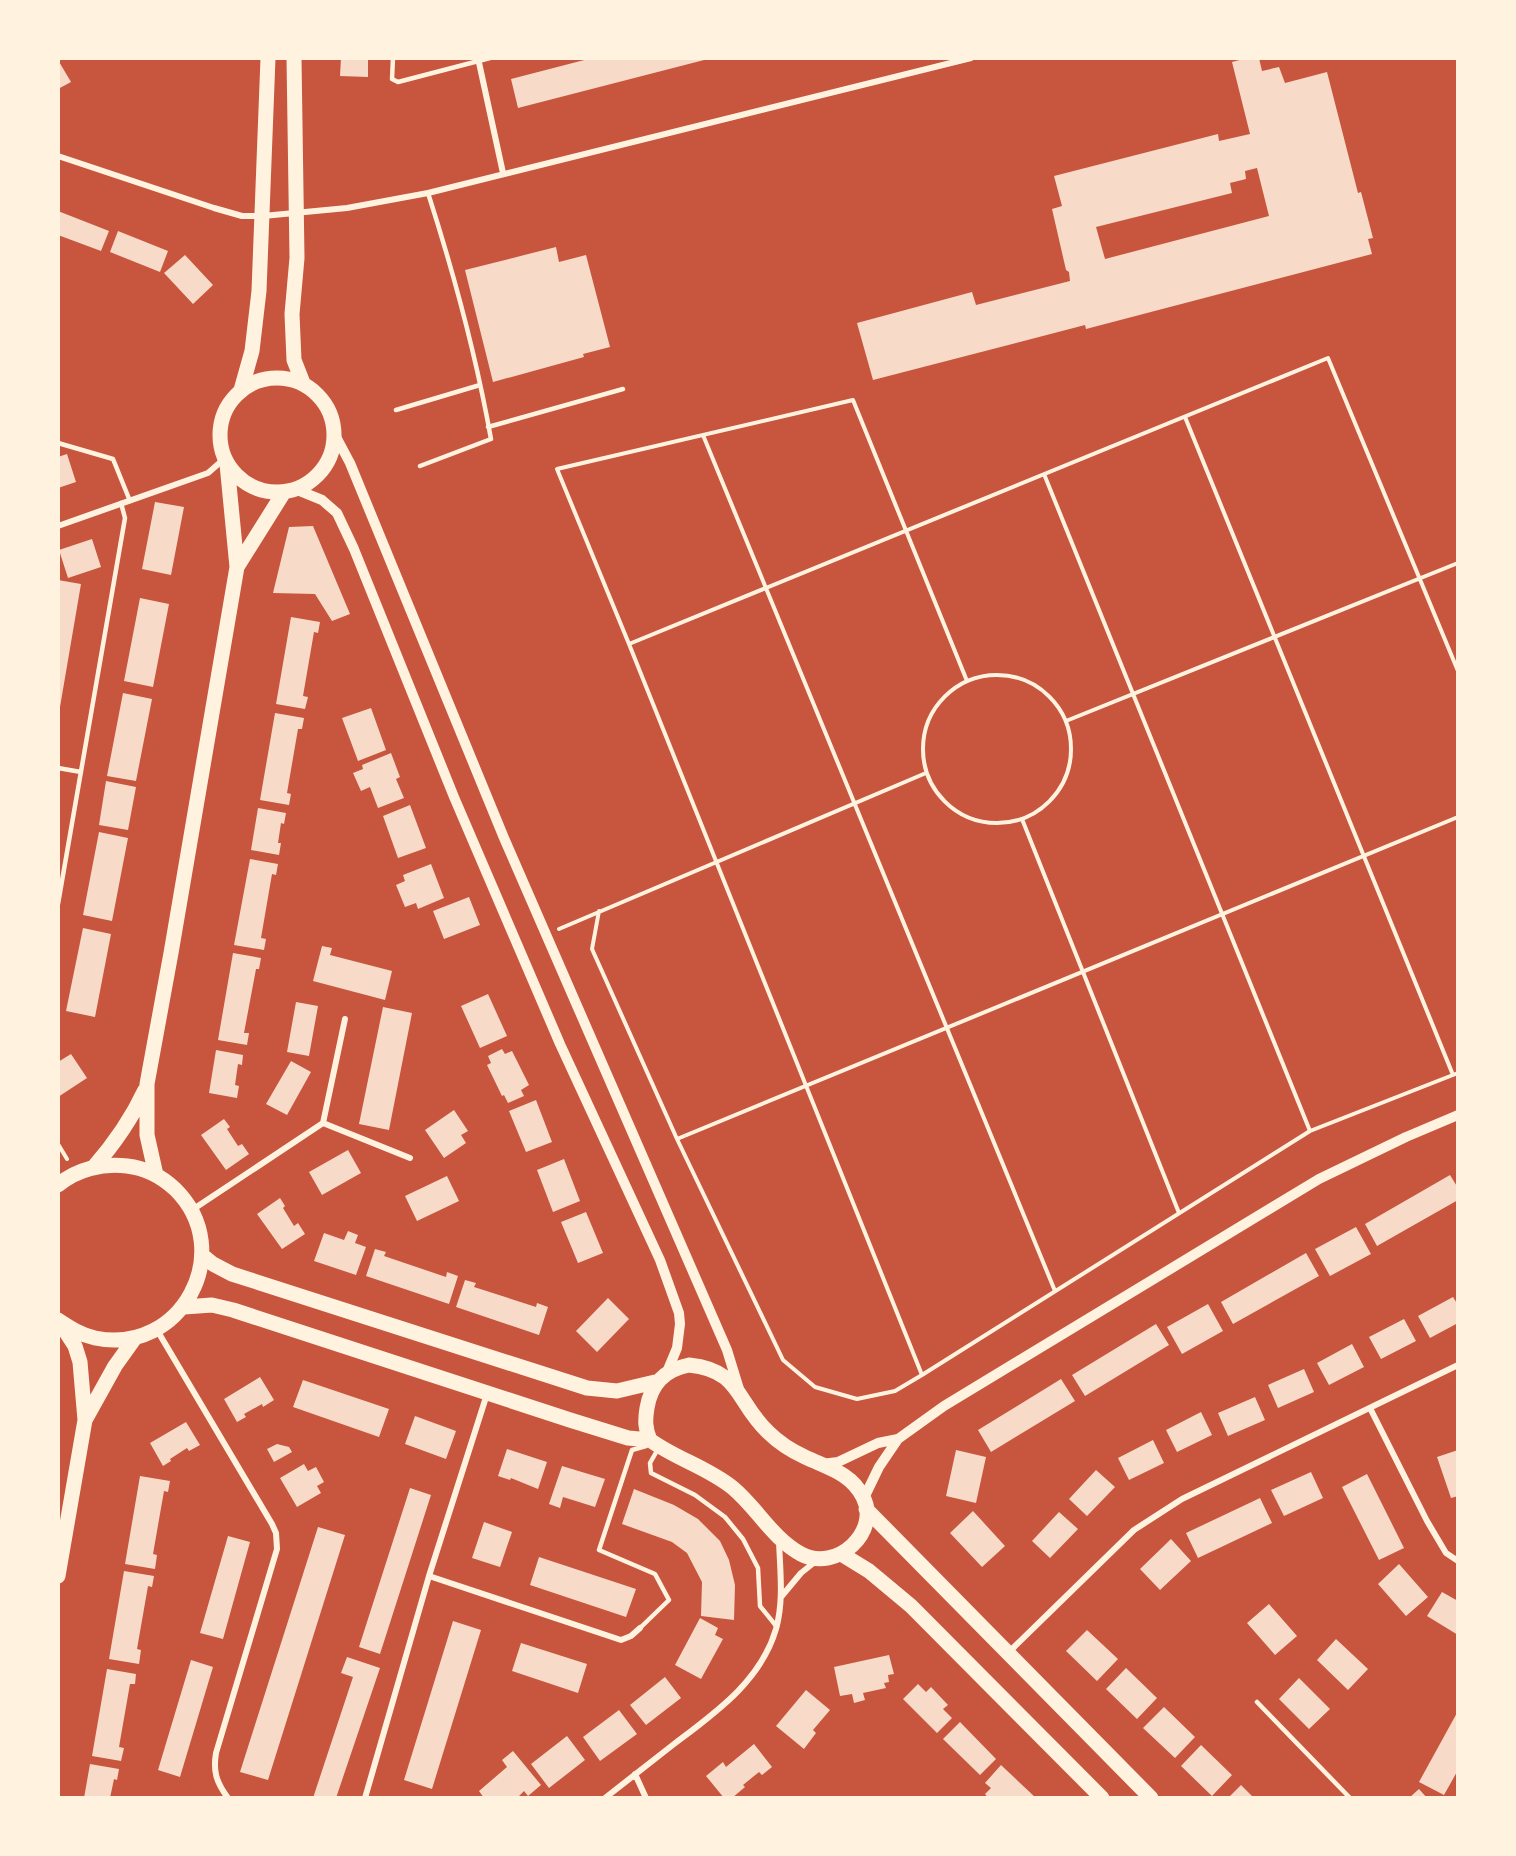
<svg xmlns="http://www.w3.org/2000/svg" width="1516" height="1856" viewBox="0 0 1516 1856" font-family="'Noto Sans',sans-serif">
<style>
.building{fill:#f7dbc8;fill-rule:evenodd}
.lines{fill:none;stroke-linecap:round;stroke-linejoin:round}
.path{stroke:#fff3e0;stroke-width:4}
.service{stroke:#fff3e0;stroke-width:4.5}
.minor{stroke:#fff3e0;stroke-width:6}
.tertiary{stroke:#fff3e0;stroke-width:10}
.primary{stroke:#fff3e0;stroke-width:15}
</style>
<rect width="100%" height="100%" fill="#c8553d"/>
<path class="building" d="M341,58H368V77L340,76Z
M592,58H708V59L518,108L511,79Z
M1247,58H1259L1262,71L1279,67L1285,83L1327,72L1358,193L1361,192L1373,238L1368,239L1372,254L1086,329L1085,325L873,380L857,323L972,292L976,305L1070,281L1069,272L1066,270L1052,209L1062,206L1054,176L1218,134L1219,141L1250,134L1232,62ZM1257,168L1269,216L1105,259L1096,227L1232,193L1230,183L1246,179L1245,171Z
M58,60L71,82L58,89Z
M58,211L109,231L101,251L58,235Z
M118,231L168,251L160,272L110,252Z
M556,247L559,262L586,255L610,347L583,354L584,357L493,382L465,270Z
M185,255L213,285L193,304L164,273Z
M67,454L76,482L58,488V457Z
M155,502L184,507L171,575L142,569Z
M313,526L350,614L332,621L315,594L273,593L289,527Z
M92,539L101,567L68,578L59,550Z
M58,580L81,584L60,707H58Z
M140,598L169,604L153,687L124,681Z
M291,617L320,622L318,633L314,632L303,696L308,697L305,709L276,704Z
M123,693L152,699L136,781L107,776Z
M371,708L386,750L358,761L342,718Z
M275,713L304,718L302,729H298L287,793L291,794L289,805L260,800Z
M391,753L400,777L396,779L404,798L378,808L370,787L361,791L353,773L363,769L362,765Z
M106,781L136,787L128,830L99,825Z
M410,805L426,848L398,858L383,816Z
M258,808L286,813L284,824L281,823L278,843H281L279,855L251,850Z
M99,832L128,838L112,921L83,915Z
M250,859L278,864L276,875L272,874L261,938L266,939L264,950L234,945Z
M431,864L444,898L418,909L416,903L405,907L396,885L405,881L403,875Z
M469,897L480,925L444,939L433,911Z
M83,928L111,934L95,1017L66,1011Z
M322,946L332,948L330,955L392,971L385,1000L313,981Z
M233,953L261,958L259,969H256L244,1033H249L247,1045L218,1040Z
M488,994L507,1036L480,1048L461,1006Z
M296,1002L318,1006L309,1056L287,1052Z
M383,1007L412,1013L389,1130L359,1124Z
M502,1049L505,1054L512,1051L529,1085L521,1090L524,1096L508,1103L504,1095L502,1096L487,1065L491,1063L488,1056Z
M216,1050L243,1055L242,1065L238,1064L235,1085L239,1086L237,1098L209,1093Z
M71,1054L87,1078L58,1097V1062Z
M291,1061L311,1072L287,1115L266,1104Z
M536,1100L552,1142L526,1152L509,1111Z
M454,1110L468,1131L461,1135L466,1143L444,1158L425,1130Z
M224,1119L230,1127L227,1129L238,1146L242,1144L249,1154L226,1170L201,1135Z
M348,1150L361,1173L322,1195L309,1172Z
M564,1159L580,1201L553,1212L537,1170Z
M1450,1175L1458,1188V1200L1377,1246L1365,1224Z
M447,1176L459,1201L417,1221L405,1196Z
M280,1198L285,1206L283,1208L294,1226L298,1223L305,1234L282,1249L257,1214Z
M586,1212L603,1253L578,1263L561,1222Z
M1356,1227L1371,1254L1330,1276L1315,1249Z
M348,1231L358,1235L355,1243L366,1247L356,1275L314,1261L324,1233L344,1240Z
M375,1249L386,1252L384,1256L446,1277L447,1272L458,1276L449,1304L366,1276Z
M1306,1253L1319,1276L1233,1324L1221,1302Z
M465,1280L476,1283L474,1287L536,1307L537,1303L548,1307L539,1335L456,1307Z
M1453,1297L1458,1305V1323L1430,1338L1418,1316Z
M608,1298L629,1319L597,1352L576,1331Z
M1208,1304L1223,1331L1182,1354L1167,1327Z
M1404,1319L1416,1341L1381,1359L1369,1337Z
M1156,1324L1169,1345L1085,1396L1072,1375Z
M1352,1344L1364,1367L1329,1385L1317,1363Z
M1304,1369L1314,1392L1278,1408L1268,1385Z
M260,1377L274,1400L263,1407L262,1404L244,1414L246,1417L237,1422L224,1399Z
M1061,1379L1075,1401L991,1452L978,1430Z
M303,1380L389,1409L379,1437L293,1407Z
M1255,1397L1265,1420L1228,1436L1218,1413Z
M1201,1412L1212,1435L1177,1452L1166,1430Z
M415,1416L456,1431L446,1459L405,1444Z
M186,1422L200,1445L189,1451L187,1448L170,1459L171,1461L163,1466L150,1443Z
M1153,1440L1164,1463L1129,1480L1118,1458Z
M277,1444L289,1447L292,1452L274,1462L267,1449Z
M507,1449L547,1462L538,1489L511,1478L510,1480L498,1476Z
M956,1450L986,1457L976,1503L946,1496Z
M1458,1450V1496L1451,1498L1437,1457Z
M304,1464L308,1471L316,1467L324,1482L317,1486L321,1493L297,1507L280,1478Z
M562,1466L605,1479L595,1507L563,1497L560,1508L549,1504Z
M1096,1470L1115,1487L1087,1516L1069,1499Z
M1311,1472L1323,1498L1284,1516L1271,1490Z
M1367,1474L1404,1548L1379,1560L1342,1487Z
M140,1476L170,1481L168,1492L164,1491L153,1554L157,1555L155,1569L125,1564Z
M410,1488L431,1495L380,1654L359,1647Z
M634,1489L674,1505L698,1519L720,1541L729,1560L735,1585L734,1620L701,1616L702,1582L687,1553L672,1542L622,1524Z
M1260,1498L1272,1523L1198,1558L1186,1533Z
M973,1511L1005,1546L982,1567L950,1533Z
M1059,1512L1078,1529L1050,1558L1032,1541Z
M484,1522L512,1532L500,1567L472,1558Z
M318,1527L345,1535L268,1780L240,1772Z
M228,1536L250,1542L223,1639L200,1633Z
M1171,1539L1191,1561L1160,1590L1140,1569Z
M539,1557L636,1589L626,1617L530,1585Z
M1399,1564L1428,1597L1406,1616L1378,1584Z
M124,1571L154,1576L152,1587L148,1586L137,1649L141,1650L139,1664L109,1659Z
M1442,1592L1458,1601V1635L1427,1616Z
M1269,1604L1297,1636L1275,1655L1247,1623Z
M700,1618L718,1628L715,1635L723,1639L701,1679L675,1665Z
M453,1621L481,1630L432,1789L404,1780Z
M1087,1630L1118,1659L1097,1681L1066,1651Z
M1336,1639L1368,1669L1348,1690L1317,1660Z
M521,1643L587,1664L578,1693L512,1671Z
M889,1655L894,1674L888,1675L889,1682L884,1683L886,1688L863,1693L865,1700L854,1703L852,1694L840,1696L834,1667Z
M347,1657L380,1668L336,1798H313L353,1677L341,1673Z
M191,1660L213,1667L180,1777L158,1770Z
M1126,1668L1157,1698L1137,1719L1106,1689Z
M107,1669L136,1674L135,1684H130L119,1747L124,1748L121,1761L92,1756Z
M665,1677L681,1698L646,1725L630,1705Z
M1299,1678L1330,1709L1309,1729L1279,1699Z
M918,1684L926,1692L931,1687L948,1705L943,1709L952,1718L937,1733L903,1699Z
M806,1690L830,1710L813,1730L816,1733L804,1749L776,1726Z
M1164,1707L1195,1737L1175,1758L1143,1728Z
M619,1710L637,1734L600,1761L583,1737Z
M1458,1711V1770L1444,1795L1419,1782Z
M960,1722L996,1759L980,1775L943,1739Z
M567,1736L585,1760L549,1788L531,1764Z
M754,1744L772,1767L762,1775L759,1772L743,1785L745,1787L732,1798H724L706,1776L723,1762L726,1767Z
M1201,1745L1232,1775L1212,1796L1181,1766Z
M513,1751L541,1785L528,1796L524,1791L517,1798H484L479,1791L507,1767L502,1760Z
M90,1764L119,1769L117,1780L114,1779L110,1798H84Z
M1001,1765L1036,1798H988L985,1794L991,1788L985,1783Z
M1241,1785L1254,1798H1228Z
M1419,1789L1427,1798H1409Z"/>
<g class="lines">
<path class="path" d="M1185,417L1453,1075
M703,435L1055,1291
M1044,474L1310,1131
M629,644L557,469L853,400L967,681
M1458,671L1328,358L629,644L922,1375L1310,1131L1458,1073
M923 749a74 74 0 1 1 148 0a74 74 0 1 1-148 0Z
M1066,721L1458,563
M1022,819L1179,1213
M599,911L592,949L677,1139L1458,817
M559,929L926,773
M677,1139L783,1360L815,1387L857,1399L895,1391L922,1375
M58,1144L67,1159"/>
<path class="service" d="M393,58L392,79L398,82L490,58
M396,410L480,385
M488,427L623,389
M58,443L113,459L130,501
M420,466L491,439C476,355 454,274 428,193
M58,768L81,772
M58,904L125,518L121,503
M658,1449L650,1463L651,1473L695,1495L725,1517L743,1539L758,1568L760,1606L777,1627
M640,1628L669,1600L655,1574L599,1550L632,1450L646,1446
M1257,1702L1350,1798"/>
<path class="minor" d="M478,58L503,173
M58,156L214,208L242,216H263L347,208L428,193L971,58
M58,526L208,473L224,459
M323,1123L410,1158
M192,1210L323,1123L345,1019
M157,1330L272,1524L276,1533L277,1549L216,1753C213,1771 216,1782 228,1798
M1370,1408L1427,1521L1446,1553L1458,1561
M429,1576L621,1640L631,1636L640,1628
M781,1597L801,1573L816,1561
M1009,1652L1134,1530L1182,1499L1458,1365
M635,1774L646,1798
M365,1798L429,1576L487,1394
M605,1798C628,1780 651,1762 674,1744C715,1713 761,1681 776,1629C784,1601 780,1570 779,1541"/>
<path class="tertiary" d="M334,433L350,463L504,838L727,1350L739,1389
M295,489L322,500L337,513L354,549L454,797L560,1044L660,1260L679,1313L680,1324L677,1348L667,1372
M822,1464L838,1462L878,1443L898,1439
M864,1498L879,1467L898,1439L944,1406L1319,1179L1406,1137L1458,1115"/>
<path class="primary" d="M294,58L297,258L292,314L294,360L303,383
M220 435a57 57 0 1 1 114 0a57 57 0 1 1-114 0Z
M241,390L252,351L259,291L268,58
M237,567L284,492
M93,1168C115,1143 131,1120 145,1090
M156,1175L147,1135V1084L171,953L237,567L227,464
M58,1185C77,1169 103,1163 127,1166C145,1168 162,1177 175,1189C238,1251 181,1356 95,1338C81,1335 70,1328 58,1320
M202,1255L213,1264L232,1274L587,1388L617,1391L655,1382
M184,1307L212,1305L233,1310L570,1420L628,1438L650,1440
M689,1365C741,1370 736,1402 768,1432C778,1442 792,1451 805,1457C828,1468 851,1473 863,1497C881,1531 837,1573 801,1554C772,1538 757,1508 733,1488C707,1467 676,1459 650,1440C645,1429 645,1420 647,1408C651,1384 664,1370 689,1365Z
M85,1420L115,1366L135,1338
M866,1509L1151,1798
M843,1555L869,1571L911,1606L1102,1798
M58,1576L85,1420L80,1362L75,1346L62,1326"/>
</g>
<rect width="1516" height="1856" fill="none" stroke="#fff3e0" stroke-width="120"/>
</svg>
